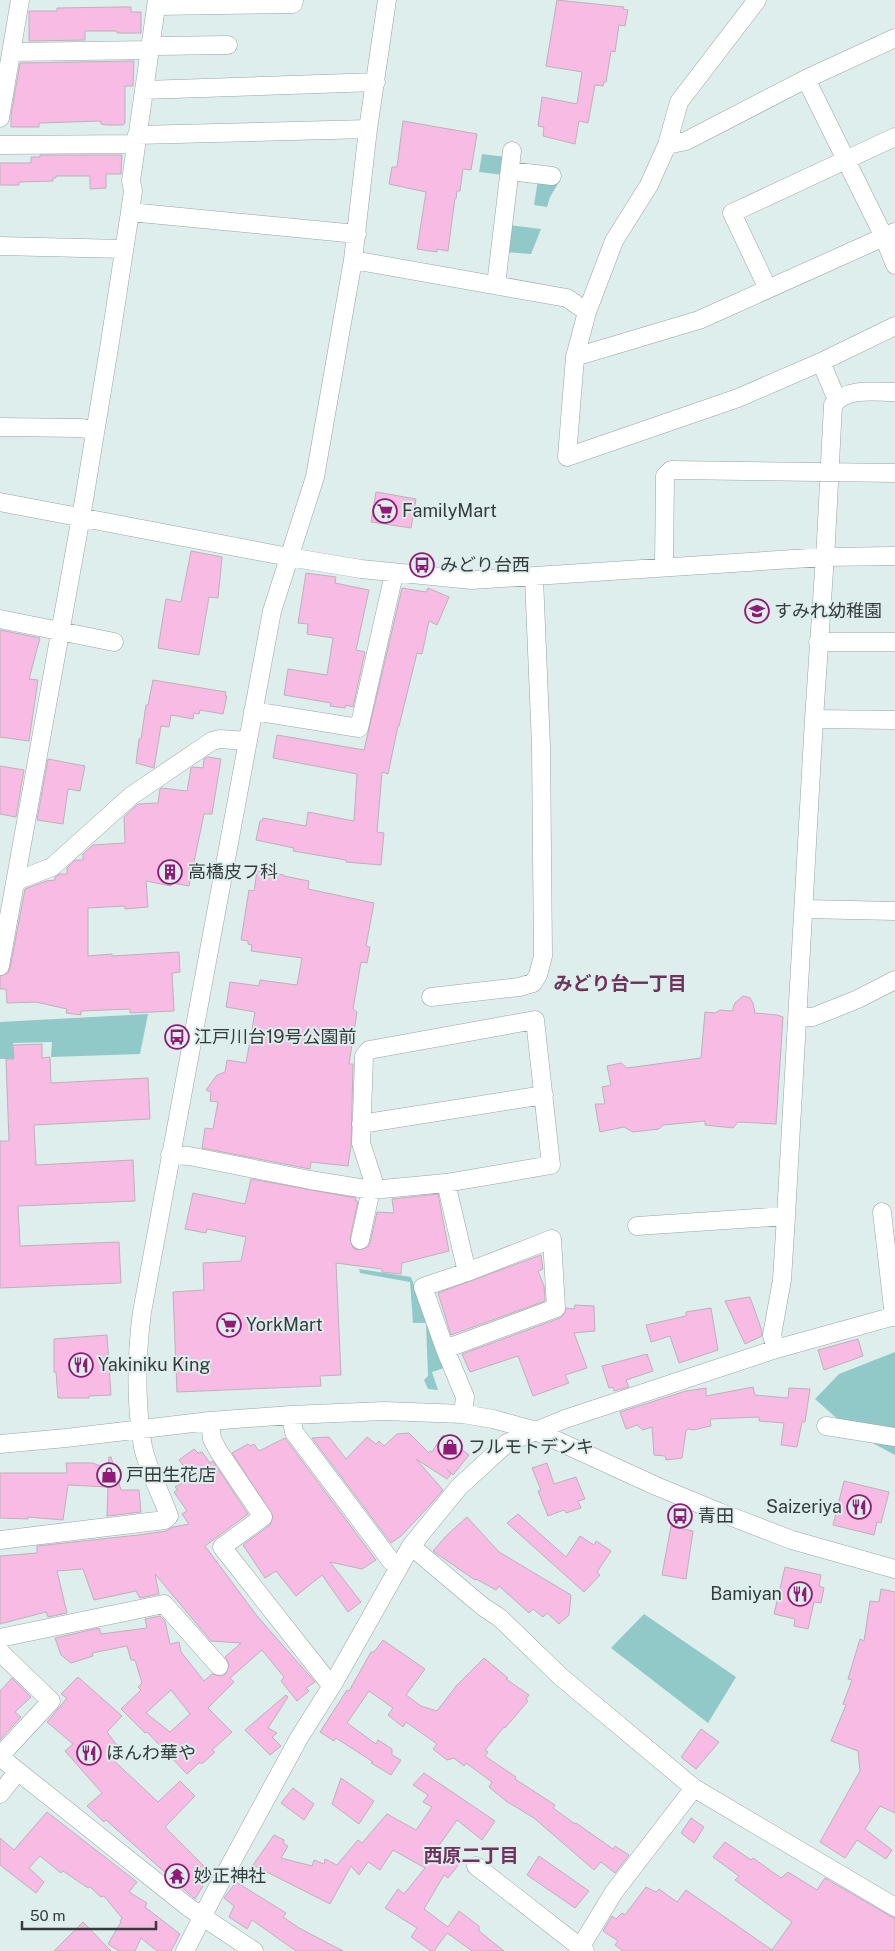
<svg xmlns="http://www.w3.org/2000/svg" width="895" height="1951" viewBox="0 0 895 1951" font-family="'Public Sans','Noto Sans JP',sans-serif">
<style>
.green{fill:#90c9c8}
.building{fill:#f8bbe3;stroke:#bdb1b9;fill-rule:evenodd}
.lines{fill:none;stroke-linecap:round;stroke-linejoin:round}
.minor-casing{stroke:#95a5a4;stroke-width:19}
.minor{stroke:#fff;stroke-width:18}
.labels{text-anchor:middle;stroke-width:4;stroke-linejoin:round;paint-order:stroke}
.poi-label{font-size:18px;fill:#363c3c;stroke:#ddeeed;text-anchor:start}
.neighbourhood-label{font-size:19px;font-weight:bold;fill:#6f345e;stroke:#ddeeed}
</style>
<rect width="100%" height="100%" fill="#ddeeed"/>
<path class="green" d="M482,154L506,157L504,175L479,172Z
M538,180L559,182L550,197L547,207L534,205Z
M509,225L541,229L531,254L506,252Z
M148,1014L140,1054L51,1057L52,1042L13,1043V1052H16L17,1059H0V1022Z
M359,1269L411,1277L444,1368L432,1372L438,1390L428,1389L424,1380L428,1376L426,1323H413L410,1282L360,1273Z
M895,1352V1455L852,1432L815,1399L839,1374Z
M644,1614L736,1677L708,1723L611,1648Z"/>
<path class="building" d="M557,0L624,7L623,9L628,10L625,26L619,25L615,52L611,51L606,82H604L603,86L595,85L588,123L579,121L575,144L543,136L544,127L538,126L542,97L577,104L582,72L546,66Z
M118,7H131V12H141V33H117V31H85V40L29,41V11H57V8Z
M134,61L133,86H125V123L123,125H107L101,124V121L39,123V127H11V115L20,63Z
M403,121L477,134L471,170L463,169L460,191H457L456,199L455,198L448,251L437,249V252L417,249L426,192L389,184L392,167H397Z
M40,155H122L121,174H106V188L90,189V176H56V178H53V181L19,182V185H0V163H31V157H40Z
M376,492L416,499L411,528L371,522Z
M191,551L222,557L218,598L209,597L199,655L158,648L166,599L181,602Z
M306,573L336,577L335,583L369,590L356,650L365,652L353,707L346,705L345,708L330,706L331,703L284,695L288,669L327,675L333,638L307,634L308,624L298,623Z
M402,588L426,592L428,588L449,597L437,625L429,621L422,654L417,653L399,726H398L388,774L382,772L377,832L384,833L381,865L346,862V860L293,851L294,848L256,840L260,821H262L263,818L306,826L308,812L354,821L357,774L273,758L277,735L364,750Z
M0,630L40,638L29,679L38,680L29,741L0,737Z
M153,680L226,692L225,696H227L223,714L200,710L199,714L194,713L193,719L171,715L169,727L161,726L154,768L136,763L139,739H141L146,705H148Z
M208,757L221,759L212,814H204L189,886L172,883L171,886L146,881L148,907L125,909V906L88,908V956L112,954V956L179,952L180,972L172,973L174,1011L130,1013V1009L81,1011V1015L66,1013L67,1009L36,1002L7,1003L6,989H0V976L8,973L10,968L25,889L46,881L55,880V877L60,874H67V868L75,860H83V854L93,845L125,843L124,817L138,804L158,803L160,789L162,788L187,791L191,768L193,767L203,768L204,759Z
M48,759L85,766L80,791L68,789L63,824L37,820Z
M0,766L24,770L16,817L0,814Z
M257,871L284,875V876L309,881L308,889L374,903L366,946L370,947L367,963L361,962L353,1009L357,1012L349,1064H353L351,1146L348,1166L311,1162L310,1169L202,1148L205,1128L213,1129L218,1102L210,1101L211,1092L206,1090L217,1075L225,1072L227,1060L246,1063L255,1012L226,1007L230,982L259,986L260,980L297,985L302,958L251,951L252,945L248,944V941L241,940L249,890L254,891Z
M743,996L750,998L753,1003L755,1013L777,1015L783,1017L776,1124L738,1122L733,1128L705,1125V1121L663,1125L659,1129L633,1132L624,1127L600,1132L595,1104H605L602,1087L611,1085L607,1066L621,1063L627,1068L701,1058L705,1012L715,1013L720,1010L732,1011L735,1003Z
M42,1044V1058L50,1057L51,1083L148,1078L150,1119L34,1125L36,1165L133,1160L135,1201L18,1206L20,1246L119,1242L121,1283L0,1288V1141H9L6,1059H14L13,1045Z
M251,1179L356,1198L355,1201H358L350,1238L353,1248L358,1250L368,1247L370,1243L377,1212L394,1213L392,1199L438,1194L449,1251L402,1263L401,1274L382,1272V1269L336,1263L341,1375L320,1376L321,1386L177,1392L173,1292L204,1290L203,1263L241,1261L246,1237L207,1229L206,1233L185,1229L193,1193L245,1204Z
M541,1255L543,1269L538,1271L544,1286L545,1301L451,1335L438,1293Z
M750,1297L762,1331V1336L745,1344L725,1301Z
M575,1305L594,1306L595,1331L574,1333L587,1368L565,1375L569,1383L533,1396L518,1356L470,1372L462,1354L560,1318L564,1314L566,1308L574,1309Z
M711,1308L718,1350L679,1363L670,1336L651,1342L646,1325L686,1316V1312Z
M107,1335L111,1395L89,1396V1398H58L56,1372H54V1339Z
M858,1339L863,1356L824,1370L818,1350Z
M647,1354L653,1371L626,1380L629,1387L614,1391L613,1387L609,1388L602,1366Z
M753,1387L755,1395L788,1398L789,1388L810,1389L805,1422H802L797,1447L781,1445L784,1423L759,1421V1417L710,1419L711,1426L693,1430L688,1429L686,1431L682,1458L666,1460L665,1456L654,1455L652,1427L643,1430L637,1425L626,1429L620,1412L686,1391L706,1388V1396Z
M409,1433L429,1453L430,1451L432,1452L443,1435L469,1455L453,1475L447,1469L451,1474L447,1479L416,1459L443,1490L431,1504L401,1536L391,1543L312,1438L329,1437L346,1459L367,1437L376,1444L379,1441L384,1446L397,1434Z
M285,1438L376,1560L362,1569L330,1562L361,1602L348,1612L322,1575L296,1596L276,1571L265,1578L243,1545L270,1525L273,1516L232,1453L248,1444L250,1446L254,1444L259,1451Z
M194,1449L198,1453L202,1452L210,1463L213,1461L248,1514L205,1546L257,1616L315,1682L306,1688L309,1691L297,1701L281,1681L284,1677L262,1650L230,1678L234,1682L208,1708L232,1732L212,1750L215,1752L203,1763H199L187,1774L147,1732L145,1733L121,1709L141,1690L138,1687L142,1683L135,1660H131L127,1646L92,1653L93,1656L71,1663L61,1655L55,1638L99,1628L101,1634L147,1628L145,1619L160,1616L165,1621L170,1644L179,1642L181,1652L204,1681L212,1674L221,1676L226,1674L229,1664L225,1657L241,1643L211,1641L155,1574L159,1594L140,1598L136,1591L94,1600L83,1569L57,1571L67,1613L48,1617L46,1612L0,1624V1556L37,1553V1546L138,1535L166,1531L173,1527L189,1524L182,1514L187,1511L174,1492L178,1490L175,1487L192,1477L179,1460ZM171,1690L190,1714L170,1732L146,1713Z
M109,1457H111L121,1490H139L141,1512L107,1516L108,1487L68,1485L63,1520L28,1517V1519L0,1518V1473H67L66,1463H93L108,1469Z
M547,1463L554,1484L576,1477L585,1499L578,1501L581,1508L566,1513L564,1510L548,1516L538,1491L541,1490L532,1468Z
M844,1481L889,1492L881,1523L877,1522L874,1535L833,1525Z
M518,1514L566,1557L580,1536L594,1545L596,1541L611,1551L597,1572L600,1575L584,1592L507,1523Z
M467,1517L499,1552L571,1595L569,1615L559,1624L547,1613L543,1617L533,1609L529,1613L499,1586L496,1590L476,1579L475,1580L433,1551L447,1535Z
M671,1526L693,1531L686,1579L662,1575Z
M785,1567L821,1575L819,1586L824,1588L821,1603L814,1602L808,1629L794,1626L795,1619L774,1614Z
M881,1589L895,1592V1813L880,1806L865,1829L892,1850L886,1859L857,1840L845,1858L820,1842L860,1771L858,1751L831,1741L846,1705L843,1704L852,1680L848,1679L860,1639L864,1641L870,1601L879,1602Z
M383,1640L425,1669L406,1695L421,1706L437,1711L457,1685L484,1658L508,1678L506,1679L529,1695L526,1699L528,1701L505,1728L504,1727L485,1750L488,1752L485,1756L516,1777L515,1779L555,1805L553,1808L575,1824L576,1823L613,1849L615,1846L629,1855L615,1873L601,1862L594,1870L534,1818L506,1801L489,1787L492,1782L466,1763L464,1766L454,1758L447,1760L433,1749L437,1744L406,1722L403,1727L388,1715L393,1708L369,1691L347,1723L376,1744L378,1740L392,1749V1755L401,1760L391,1775L371,1763L373,1762L336,1738L334,1741L320,1732L347,1690L349,1691L371,1652H374Z
M78,1677L122,1716L107,1732L119,1748L109,1756L158,1802L180,1781L195,1796L165,1827L209,1871L195,1880L203,1886L195,1899L106,1820L104,1822L87,1806L102,1793L65,1751L73,1744L47,1722L67,1698L61,1694Z
M12,1678L31,1697L15,1712L21,1717L0,1740V1691Z
M286,1695L288,1697L268,1728L277,1733L272,1737L281,1746L270,1755L245,1730Z
M701,1729L719,1742L696,1769L681,1757Z
M424,1773L495,1821L482,1840L457,1820L438,1847L460,1863L448,1878L444,1875L424,1909L448,1927L459,1911L479,1926V1931L504,1951H472L447,1933L434,1951H431L411,1937L417,1928L385,1908L398,1889L404,1894L425,1868L393,1850L380,1870L368,1862L359,1875L351,1866L330,1904L253,1865L274,1835L284,1840V1844L288,1846L281,1858L312,1866L314,1860L324,1864L325,1859L337,1865L358,1840L362,1843L387,1814L416,1830L432,1807L423,1802L428,1795L413,1785Z
M341,1778L374,1801L359,1824L332,1804Z
M293,1788L314,1804L304,1820L281,1803Z
M47,1812L137,1882L129,1892L147,1903L145,1907L180,1934L171,1951H157L141,1938L135,1951H119L108,1944L121,1922L120,1921L122,1918L104,1896L101,1897L90,1887L88,1888L63,1871L61,1873L40,1856L29,1868L44,1882L36,1893L0,1865V1838L14,1850Z
M691,1818L704,1827L694,1843L681,1833Z
M725,1842L751,1860L753,1858L781,1878L788,1872L817,1890L825,1878L890,1916L895,1918V1951H623L615,1945L618,1941L603,1931L612,1916L616,1919L622,1913L625,1915L646,1887L656,1892L659,1889L677,1902L686,1890L772,1950L792,1922L735,1880L739,1876L713,1857Z
M539,1856L589,1891L575,1908L527,1875Z
M236,1882L286,1913L283,1917L299,1928L343,1951H296L252,1920L247,1929L229,1917L234,1906L224,1898Z
M83,1922L111,1951H54Z"/>
<g class="lines">
<g class="minor-casing">
<path id="minor" d="M757,0L679,102L667,145L649,185L614,241L587,312L575,357L567,457L738,398L821,362L895,326
M156,6L293,4L294,0
M12,52L149,50L157,46L228,45
M806,79L884,237L895,265
M144,90L376,82
M0,118L20,0
M137,135L368,129
M0,145L136,144
M667,145L686,141L806,79L895,38
M510,171L552,176
M130,212L357,234
M0,246L123,249
M353,260L567,298L587,312
M496,285L512,151
M768,289L732,213L895,137
M575,357L699,320L895,232
M821,362L837,400
M0,427L80,428L95,430
M0,502L289,557L361,569L472,580L825,557L895,556
M664,567L665,476L671,470L895,473
M0,619L114,642
M818,642H895
M253,711L359,728L394,574
M814,719L895,720
M16,881L52,867L131,796L212,741L220,739L247,741
M804,909L895,911
M0,966L84,500L110,342L130,212L133,191L131,181L157,0
M431,997L519,987L533,983L538,975L543,956L541,746L534,578
M798,1017H813L858,999L895,980
M361,1124L544,1095
M170,1155L189,1156L310,1180L372,1190L446,1183L551,1165L535,1020L369,1050L364,1056L361,1143L373,1180L360,1240
M446,1183L467,1272L423,1287L445,1349L465,1397L463,1414
M882,1212L894,1317
M637,1226L786,1216
M445,1349L556,1308L552,1239L467,1272
M776,1349L772,1335L782,1280L786,1216L814,719L826,541L833,405C847,387 874,392 895,392
M291,1415L294,1432L391,1561L399,1566
M210,1421L212,1439L219,1452L263,1517L222,1547L326,1679L333,1684
M826,1426L895,1437
M0,1444L66,1438L210,1421L291,1415L384,1411L463,1414L493,1419L536,1431L656,1486L719,1512L792,1540L895,1569
M0,1540L165,1520L169,1516C161,1494 148,1470 143,1447C135,1401 136,1358 142,1312L272,611L315,477L353,260L368,129L387,0
M411,1546L482,1606L500,1618L561,1677L694,1788L895,1907
M0,1638L164,1604L219,1666
M0,1652L51,1701L0,1756
M0,1757L188,1907L254,1951
M0,1794L18,1771
M476,1866L585,1951
M185,1951L213,1896L299,1738L333,1684L411,1546L459,1487L507,1443L565,1419L776,1349L895,1316
M578,1951L614,1892L694,1788"/>
</g>
<use href="#minor" class="minor"/>
</g>
<defs>
<g id="supermarket-ring" transform="scale(1.25)"><circle r="9.5" fill="#ddeeed" stroke="#921a77" stroke-width="1.5"/><path d="M-6-5.5h2.5l.6 2H6L4.5 2H-2.5L-4.4-4H-6ZM-1.5 3.2a1.3 1.3 0 1 0 .1 0ZM3 3.2a1.3 1.3 0 1 0 .1 0Z" fill="#921a77"/></g>
<g id="bus-ring" transform="scale(1.25)"><circle r="9.5" fill="#ddeeed" stroke="#921a77" stroke-width="1.5"/><path d="M-5-6H5V4H4V6H2V4H-2V6H-4V4H-5ZM-3.5-4V0h7V-4ZM-3.5 1.2v1.5H-2V1.2ZM2 1.2v1.5H3.5V1.2Z" fill="#921a77"/></g>
<g id="school-ring" transform="scale(1.25)"><circle r="9.5" fill="#ddeeed" stroke="#921a77" stroke-width="1.5"/><path d="M0-5L7-2L0 1L-7-2ZM-4 1L0 2.5L4 1V4Q0 6-4 4Z" fill="#921a77"/></g>
<g id="building-ring" transform="scale(1.25)"><circle r="9.5" fill="#ddeeed" stroke="#921a77" stroke-width="1.5"/><path d="M-4-6H4V6H1V3H-1V6H-4ZM-2.5-4.3h1.7v1.8h-1.7ZM.8-4.3h1.7v1.8H.8ZM-2.5-1h1.7V.8h-1.7ZM.8-1h1.7V.8H.8Z" fill="#921a77"/></g>
<g id="restaurant-ring" transform="scale(1.25)"><circle r="9.5" fill="#ddeeed" stroke="#921a77" stroke-width="1.5"/><path d="M-5-6h1v4h1v-4h1v4h1v-4h1v5L-1.5 .5V6h-2V.5L-5-1ZM5-6V6H3V1.5H1.5Q1.5-4 5-6Z" fill="#921a77"/></g>
<g id="shop-ring" transform="scale(1.25)"><circle r="9.5" fill="#ddeeed" stroke="#921a77" stroke-width="1.5"/><path d="M-5-2.5h2.3a2.7 3.5 0 0 1 5.4 0H5L5.5 6h-11ZM-1.5-2.5h3a1.5 2.3 0 0 0-3 0Z" fill="#921a77"/></g>
<g id="temple-ring" transform="scale(1.25)"><circle r="9.5" fill="#ddeeed" stroke="#921a77" stroke-width="1.5"/><path d="M0-6L5-2H3V0L6.5 2.5H4V6H1.5V3h-3V6H-4V2.5H-6.5L-3 0V-2H-5Z" fill="#921a77"/></g>
</defs>
<g fill-rule="evenodd">
<use href="#supermarket-ring" x="385" y="511"/>
<use href="#bus-ring" x="422" y="565"/>
<use href="#school-ring" x="757" y="611"/>
<use href="#building-ring" x="170" y="872"/>
<use href="#bus-ring" x="177" y="1037"/>
<use href="#supermarket-ring" x="229" y="1325"/>
<use href="#restaurant-ring" x="81" y="1365"/>
<use href="#shop-ring" x="450" y="1447"/>
<use href="#shop-ring" x="109" y="1475"/>
<use href="#restaurant-ring" x="859" y="1507"/>
<use href="#bus-ring" x="680" y="1516"/>
<use href="#restaurant-ring" x="800" y="1594"/>
<use href="#restaurant-ring" x="89" y="1753"/>
<use href="#temple-ring" x="177" y="1876"/>
</g>
<g class="labels">
<g class="poi-label">
<text x="402" y="517">FamilyMart</text>
<text x="440" y="571">みどり台西</text>
<text x="774" y="617">すみれ幼稚園</text>
<text x="188" y="878">高橋皮フ科</text>
<text x="194" y="1043">江戸川台19号公園前</text>
<text x="246" y="1331">YorkMart</text>
<text x="98" y="1371">Yakiniku King</text>
<text x="468" y="1453">フルモトデンキ</text>
<text x="126" y="1481">戸田生花店</text>
<text x="842" y="1513" text-anchor="end">Saizeriya</text>
<text x="698" y="1522">青田</text>
<text x="782" y="1600" text-anchor="end">Bamiyan</text>
<text x="106" y="1759">ほんわ華や</text>
<text x="194" y="1882">妙正神社</text>
</g>
<g class="neighbourhood-label">
<text x="620" y="990">みどり台一丁目</text>
<text x="471" y="1862">西原二丁目</text>
</g>
</g>
<path d="M22 1921v8h134v-8" fill="none" stroke="#363c3c" stroke-width="2.5"/>
<text x="30" y="1921" font-size="15" fill="#363c3c" stroke="#ddeeed" stroke-width="4" paint-order="stroke">50 m</text>
</svg>
